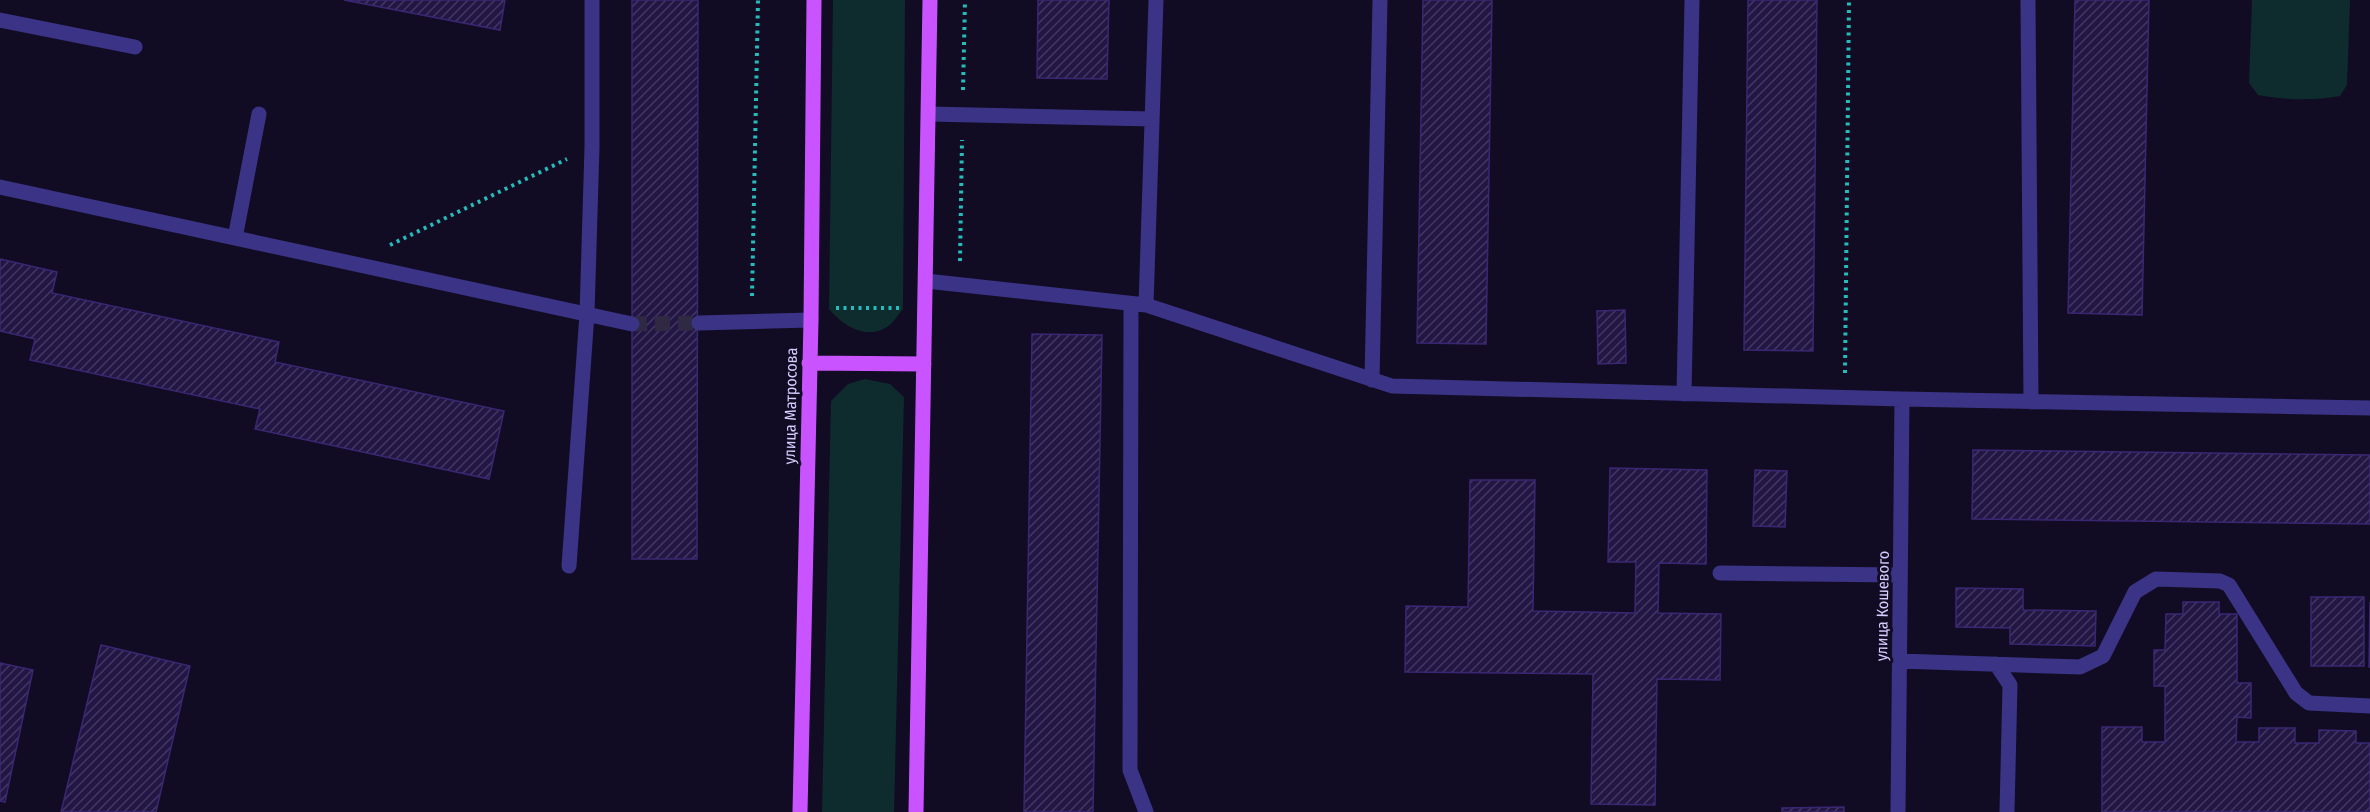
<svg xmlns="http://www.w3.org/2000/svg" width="2370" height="812" viewBox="0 0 2370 812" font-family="'Fira Sans Condensed',sans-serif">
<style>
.grass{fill:#0e2c2d}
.building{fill:url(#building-hatch);stroke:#3a2773;stroke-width:1.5}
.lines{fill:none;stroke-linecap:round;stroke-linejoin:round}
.minor-tunnel{stroke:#2f2944;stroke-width:15;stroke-dasharray:15 8;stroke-linecap:butt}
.path{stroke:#25bcbb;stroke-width:4;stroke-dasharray:3 4.5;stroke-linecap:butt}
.minor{stroke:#3b3385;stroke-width:15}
.major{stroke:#c954ff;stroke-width:15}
.labels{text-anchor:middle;stroke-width:6;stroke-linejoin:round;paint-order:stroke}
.street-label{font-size:16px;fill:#d6cdff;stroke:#110c23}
</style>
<defs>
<pattern id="building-hatch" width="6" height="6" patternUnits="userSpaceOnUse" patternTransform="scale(1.5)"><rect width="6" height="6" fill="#231645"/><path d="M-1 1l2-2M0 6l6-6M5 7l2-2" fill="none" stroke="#423761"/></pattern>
</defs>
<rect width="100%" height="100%" fill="#110c23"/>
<path class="grass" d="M833,0H905L903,309C899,313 895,320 891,324C869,342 844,327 829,309Z
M2252,0H2350L2347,85L2340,96C2313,101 2284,100 2258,95L2249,83Z
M865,379L890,384L904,397L894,812H822L831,401L848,384Z"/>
<path class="building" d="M344,0H505L500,30Z
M632,0H698L697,559H632Z
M1038,0H1109L1107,79L1037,78Z
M1423,0H1492L1486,344L1417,343Z
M1748,0H1817L1813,351L1744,350Z
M2075,0H2149L2142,315L2068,313Z
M0,259L57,272L52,293L279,342L275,362L504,411L489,479L255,429L260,409L30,360L35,339L0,331Z
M1625,310L1626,363L1598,364L1597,311Z
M1032,334L1102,335L1093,812H1024Z
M1973,450L2370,455V524L1972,519Z
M1610,468L1707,470L1706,564L1659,563L1658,613L1721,614L1720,680L1657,679L1655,805L1591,804L1593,674L1405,672L1406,606L1468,607L1470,480H1535L1533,611L1635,613L1636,562H1608Z
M1755,470L1787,471L1785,527L1753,526Z
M1956,588L2023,589V610L2096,611L2095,646L2010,644V628L1956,627Z
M2311,597H2364V666H2311Z
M2183,602H2219V614H2237V683H2251V718L2237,717L2236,742H2259V728H2295V743H2319V730L2356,731V743H2370V812H2102V727H2142V742H2165V686H2154V650H2165L2166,614H2183Z
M2370,602V667H2369Z
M101,645L190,666L156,812H61Z
M0,663L33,670L5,802L0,801Z
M1844,807V812H1782V808Z"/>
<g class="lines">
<path class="minor-tunnel" d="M632,324L699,323"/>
<path class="path" d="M963,90L965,0
M390,245L567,159
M960,261L962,140
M752,296L758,0
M836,308H901
M1845,373L1849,0"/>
<path class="minor" d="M2028,0L2031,402
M0,20L135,47
M929,114L1152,119
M0,187L632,324
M235,238L259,114
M926,281L1146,305L1392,386L1902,399L2370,408
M1131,304L1130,770L1146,812
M1146,305L1156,0
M699,323L811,320
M1372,380L1380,0
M1684,394L1692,0
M569,566L587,314L592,147V0
M1720,573L1900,575
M1899,661L2080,667L2103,656L2135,592L2156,579L2220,581L2229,585L2296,693L2309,703L2370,706
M1996,664L2010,685L2007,812
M1898,812L1902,399"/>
<path class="major" d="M809,363L924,364
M800,812L811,320L814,0
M916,812L930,0"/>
</g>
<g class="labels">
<g class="street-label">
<text transform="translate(790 406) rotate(-89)" y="6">улица Матросова</text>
<text transform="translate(1882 606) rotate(-89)" y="6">улица Кошевого</text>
</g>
</g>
</svg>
